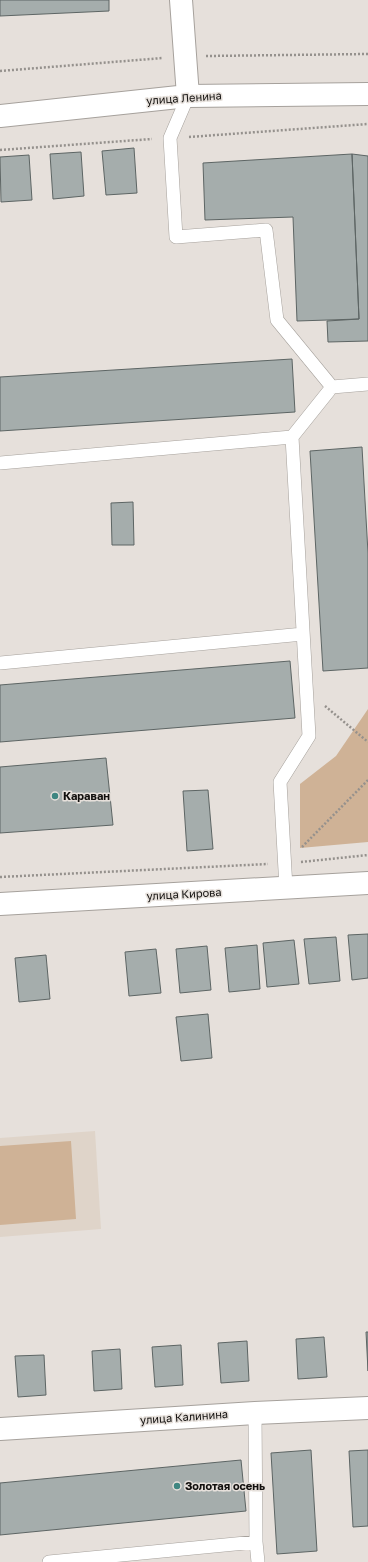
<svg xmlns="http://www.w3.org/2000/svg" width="368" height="1562" viewBox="0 0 368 1562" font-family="'Golos Text',sans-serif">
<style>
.built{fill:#dfd4c9}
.green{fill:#cfb296}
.building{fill:#a5adac;stroke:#5d6564}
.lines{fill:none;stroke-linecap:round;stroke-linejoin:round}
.service-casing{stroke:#a6a19c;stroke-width:14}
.minor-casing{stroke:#a6a19c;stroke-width:24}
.tertiary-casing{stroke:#a6a19c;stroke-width:24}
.path{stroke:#95918d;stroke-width:2.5;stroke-dasharray:2 2;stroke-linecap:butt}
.service{stroke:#fff;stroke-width:13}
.minor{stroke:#fff;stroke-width:22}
.tertiary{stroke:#fff;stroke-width:22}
.poi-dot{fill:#3f8681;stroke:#e6e0db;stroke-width:1.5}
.labels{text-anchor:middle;stroke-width:3;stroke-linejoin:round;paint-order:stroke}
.street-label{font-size:11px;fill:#12100e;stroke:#e6e0db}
.poi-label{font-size:11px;font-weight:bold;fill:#12100e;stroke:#e6e0db;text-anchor:start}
</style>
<rect width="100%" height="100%" fill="#e6e0db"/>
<path class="built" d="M95,1131L101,1229L0,1237V1138Z"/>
<path class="green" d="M368,709V842L300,848V784L336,756Z
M71,1141L76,1219L0,1225V1146Z"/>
<path class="building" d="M0,0H109V11L0,16Z
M134,148L137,193L106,195L102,151Z
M81,152L84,196L53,199L50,154Z
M352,154L359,319L297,321L293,217L205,220L203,163Z
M352,154L368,156V341L328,342L327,321L359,319Z
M29,155L32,200L1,202L0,157Z
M292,359L295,412L0,431V377Z
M362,447L368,553V668L323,671L310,451Z
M133,502L134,545H112L111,503Z
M290,661L295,718L0,742V685Z
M106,758L113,825L0,833V767Z
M208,790L213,849L187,851L183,791Z
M368,934V978L352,980L348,935Z
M336,937L340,981L309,984L304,939Z
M294,940L299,984L267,987L263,943Z
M257,945L260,989L229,992L225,948Z
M207,946L211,990L180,993L176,949Z
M156,949L161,993L129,996L125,952Z
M46,955L50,999L19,1002L15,958Z
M208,1014L212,1058L181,1061L176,1017Z
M366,1332H368V1371Z
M324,1337L327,1377L298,1379L296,1339Z
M247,1341L249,1381L221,1383L218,1343Z
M181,1345L183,1385L155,1387L152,1347Z
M120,1349L122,1389L94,1391L92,1351Z
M44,1355L46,1395L18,1397L15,1356Z
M311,1450L317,1551L277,1554L271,1453Z
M368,1450V1526L353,1527L349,1451Z
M241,1460L246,1511L0,1535V1483Z"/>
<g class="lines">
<g class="service-casing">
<path id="service" d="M188,96L170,138L176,237L266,230L277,320L332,387L368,384
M292,437L332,387
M0,463L292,437L309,736L280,782L286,888
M0,663L303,634
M255,1413L256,1542L258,1562
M49,1562L256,1542"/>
</g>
<g class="minor-casing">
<path id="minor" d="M181,0L188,96
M0,116L188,96L368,94
M0,1429L255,1413L368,1408"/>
</g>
<g class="tertiary-casing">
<path id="tertiary" d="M0,904L368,883"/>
</g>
<path class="path" d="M206,56L368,54
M0,71L163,58
M189,137L368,124
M0,150L152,139
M325,706L368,742
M302,847L368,780
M301,862L368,855
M0,877L268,864"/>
<use href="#service" class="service"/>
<use href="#minor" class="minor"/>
<use href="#tertiary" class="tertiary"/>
</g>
<g class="poi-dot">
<circle cx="55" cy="796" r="4"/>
<circle cx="177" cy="1486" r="4"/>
</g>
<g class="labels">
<g class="street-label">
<text transform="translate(184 98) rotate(-4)" y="4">улица Ленина</text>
<text transform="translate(184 894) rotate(-3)" y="4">улица Кирова</text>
<text transform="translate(184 1417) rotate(-4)" y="4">улица Калинина</text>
</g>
<g class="poi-label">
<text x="63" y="800">Караван</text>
<text x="185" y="1490">Золотая осень</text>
</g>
</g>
</svg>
